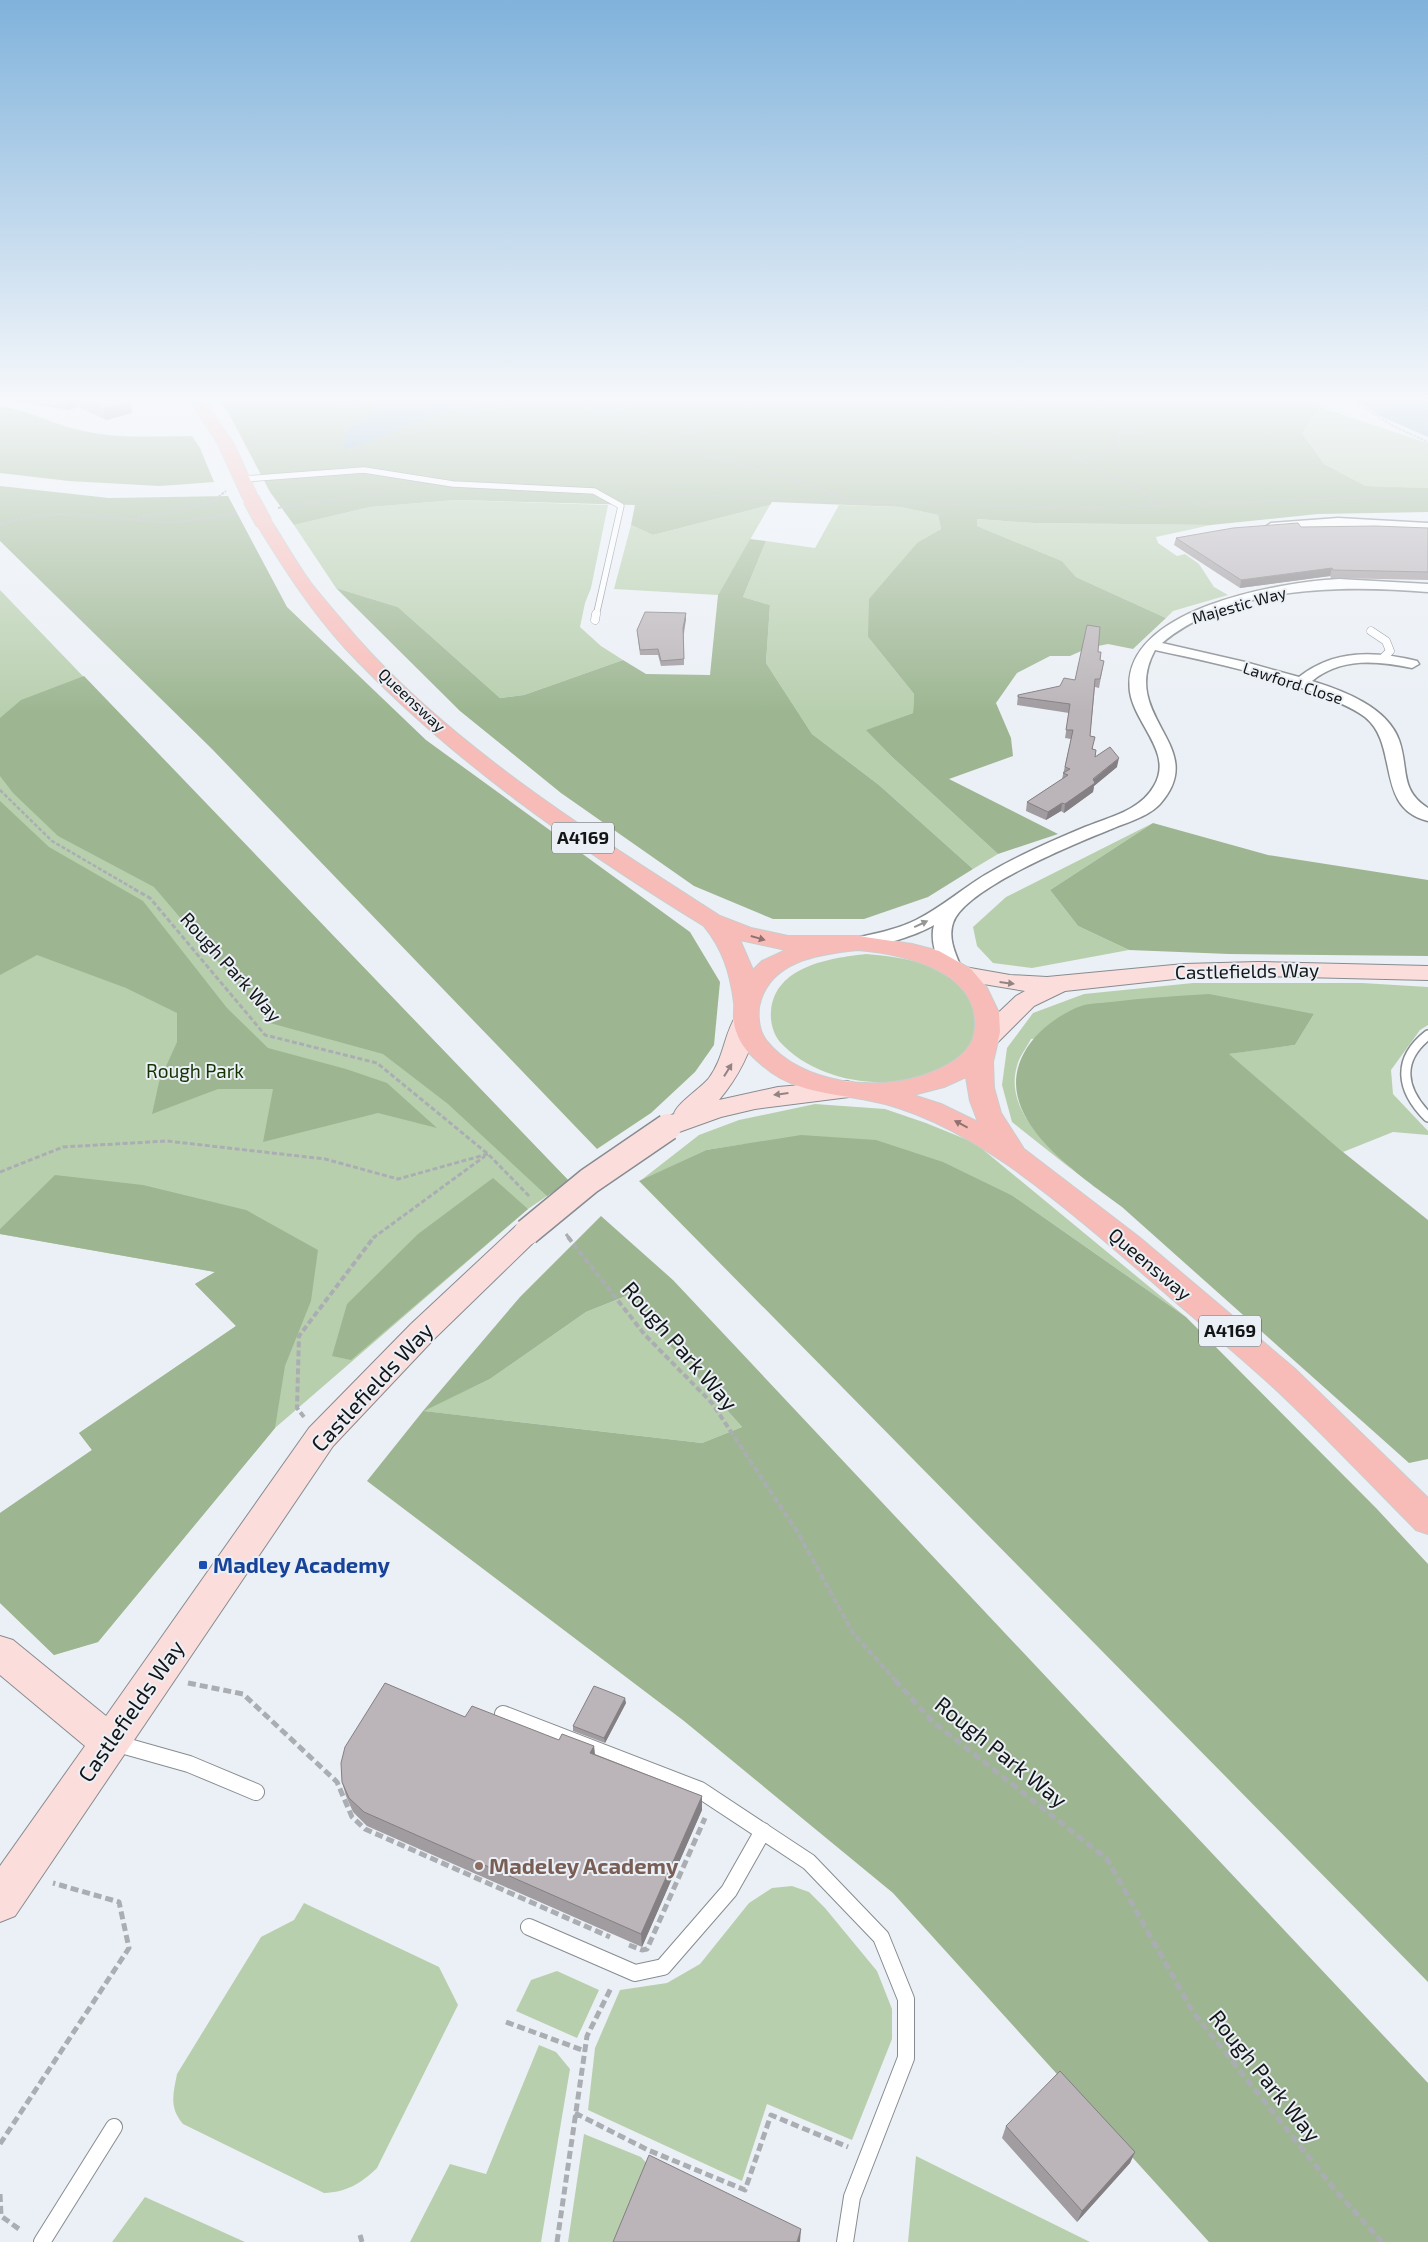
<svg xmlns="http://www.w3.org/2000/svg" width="1428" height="2242" viewBox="0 0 1428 2242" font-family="'Exo 2',sans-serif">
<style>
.green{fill:#b8cfae}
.forest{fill:#9db691;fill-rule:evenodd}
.water{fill:#85afc8}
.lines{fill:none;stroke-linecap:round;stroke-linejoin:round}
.lane-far3-casing{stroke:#878c90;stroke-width:7}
.lane-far2-casing{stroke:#878c90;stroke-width:9}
.lane-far1-casing{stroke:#878c90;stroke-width:12}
.lane-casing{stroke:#878c90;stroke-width:18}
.street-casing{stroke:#878c90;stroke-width:3}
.secondary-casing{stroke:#878c90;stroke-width:2}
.primary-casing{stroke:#cbcccc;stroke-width:2}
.path-far4{stroke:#aaaeb3;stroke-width:2;stroke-dasharray:3 1;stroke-linecap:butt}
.path-far3{stroke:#aaaeb3;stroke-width:2.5;stroke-dasharray:4 2;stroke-linecap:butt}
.path-far2{stroke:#aaaeb3;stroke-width:3;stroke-dasharray:5 2.5;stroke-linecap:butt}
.path-far1{stroke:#aaaeb3;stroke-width:4;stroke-dasharray:6 3;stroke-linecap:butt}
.path{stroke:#aaaeb3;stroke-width:5;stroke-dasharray:8 4;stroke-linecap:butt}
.lane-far3{stroke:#fff;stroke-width:5.5}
.lane-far2{stroke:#fff;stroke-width:8}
.lane-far1{stroke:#fff;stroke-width:9}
.lane{stroke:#fff;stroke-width:16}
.street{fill:#fff;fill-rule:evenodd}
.secondary{fill:#fbdedc;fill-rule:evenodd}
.primary{fill:#f8bcb8;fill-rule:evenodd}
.secondary-bridge-casing{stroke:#878c90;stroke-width:29;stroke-linecap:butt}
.primary-bridge-casing{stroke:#cbcccc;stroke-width:18;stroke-linecap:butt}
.secondary-bridge{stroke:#fbdedc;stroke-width:26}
.primary-bridge{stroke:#f8bcb8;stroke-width:16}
.wall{fill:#a19c9f}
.shaded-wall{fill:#837f82}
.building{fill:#bbb5b9;stroke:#837f82}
.oneway{fill:#959696}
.oneway2{fill:#91716f}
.oneway3{fill:#938483}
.transit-dot{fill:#1a4fb4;stroke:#ebf0f6;stroke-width:2}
.education-dot{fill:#8d6e63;stroke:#ebf0f6;stroke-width:2}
.labels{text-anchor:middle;stroke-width:4;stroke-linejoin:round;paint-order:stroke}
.far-street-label{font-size:16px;fill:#131516;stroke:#ebf0f6}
.shield{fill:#ebf0f6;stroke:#545759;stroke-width:1}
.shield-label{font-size:18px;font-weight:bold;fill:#131516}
.street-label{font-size:19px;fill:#131516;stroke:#ebf0f6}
.park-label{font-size:19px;fill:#133400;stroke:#ebf0f6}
.near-street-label{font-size:22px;fill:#131516;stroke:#ebf0f6}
.near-transit-label{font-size:22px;font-weight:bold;fill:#164399;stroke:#ebf0f6;text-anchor:start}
.near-education-label{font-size:22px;font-weight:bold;fill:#785e54;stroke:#ebf0f6;text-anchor:start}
</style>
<rect width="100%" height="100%" fill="#ebf0f6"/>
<path class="green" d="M1319,407L1428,443V488L1366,486L1324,464L1302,433Z
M456,500L608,505L591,588L585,603L580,627L601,646L623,660L524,695L500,698L398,607L336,588L294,525L370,507Z
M770,505L718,595L614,589L631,525L653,535Z
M839,505L901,507L938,515L941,529L918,542L868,637L914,694L913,713L867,730L891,756L998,854L973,869L879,785L812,734L766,663L770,605L743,597L766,541L815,548Z
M976,519L1034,523L1211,525L1156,537L1158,543L1177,556L1185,554L1199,564L1214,587L1228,595L1173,611L1166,618L1076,577L1062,561L977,526Z
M0,590L569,1181L528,1209L275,1428L98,1642L54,1655L0,1603V1513L92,1450L79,1433L236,1326L195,1284L215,1272L0,1234Z
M1153,823L1050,890L1078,926L1129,950L1032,968L993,963L977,946L973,927L1006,897Z
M866,954C887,956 909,958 929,966C988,992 996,1048 931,1073C884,1092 815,1081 780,1042C773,1034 770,1021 771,1011C775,966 830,958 866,954Z
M1193,983H1362L1428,987V1025L1420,1030L1391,1070L1393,1094L1428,1131V1135L1393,1132L1343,1152L1228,1054L1295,1045L1314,1014L1031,1039C1027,1047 1019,1057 1017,1066C1004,1109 1048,1146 1075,1172L1012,1122L1002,1085L1007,1048L1033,1013L1084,994Z
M815,1104L885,1109L926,1123L975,1143L1186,1317L1013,1196L745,1144L706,1150L640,1181L699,1135L739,1120Z
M626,1296L742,1427L702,1443L423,1411L490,1379L586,1312Z
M792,1886L809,1892L825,1908L877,1971L892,2009V2039L852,2140L767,2104L742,2181L588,2110L595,2048L620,1990L667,1983L700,1964L749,1903L772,1888Z
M304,1903L439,1967L458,2005L377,2168C360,2184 347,2192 324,2193L183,2124C169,2107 173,2095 177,2074L261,1937L294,1920Z
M557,1971L599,1990L577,2038L516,2011L531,1980Z
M539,2045L556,2052L570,2069L541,2242H410L450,2164L486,2174Z
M584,2134L641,2157L650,2167L619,2242H568Z
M916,2156L1090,2242H908Z
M145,2197L245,2242H112Z"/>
<path class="forest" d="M217,399H1318L1320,406L1302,433L1324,464L1366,486L1428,488V512L1318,514L1211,525L1034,523L977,519V526L1062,561L1076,577L1166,618L1133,649L1108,644L1088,648L1070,656H1050L1017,673L996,703L1011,738L1013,756L949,779L1058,834L998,854L891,756L866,730L913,713L914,694L868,637L869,599L918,542L941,529L938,515L901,507L772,502L770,505L653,535L631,525L635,505L456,500L370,507L294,525L270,492L228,412Z
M0,406C29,410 56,426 84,431C119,439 156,436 192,436L200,448L214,482L160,486L69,481L0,473Z
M0,486L109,498L228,496L287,607L426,740L690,932L720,982L714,1045L695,1072L651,1113L597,1149L212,749L0,541Z
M750,539L766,541L743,597L770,605L766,663L812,734L879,785L973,869L928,897L864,919H773L694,886L561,793L460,711L336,588L398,607L500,698L524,695L623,660L646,674L710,675L718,595Z
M84,676L569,1181L547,1196L448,1104L383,1054L270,1023L154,887L58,836L13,793L0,776V718L21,700Z
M0,801L49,847L143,901L227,1008L268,1048L346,1069L387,1083L437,1128L378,1113L263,1142L273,1089H218L152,1114L159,1082L177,1042V1013L126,988L37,955L0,975Z
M1153,823L1268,855L1428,880V956L1229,954L1129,950L1078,926L1050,890Z
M1209,994L1314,1014L1295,1045L1229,1054L1343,1152L1428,1220V1459L1409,1463L1122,1207C1078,1174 989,1117 1024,1053C1035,1032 1059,1014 1081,1006C1090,1003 1102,1003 1111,1002C1144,998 1176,996 1209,994Z
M801,1135L876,1140L943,1162L1013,1196L1186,1317L1377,1509L1428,1564V1982L639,1181L706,1150Z
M55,1175L143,1185L246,1210L318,1250L311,1301L285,1366L275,1428L98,1642L54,1655L0,1603V1513L92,1450L79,1433L236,1326L195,1284L215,1272L0,1234V1229Z
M493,1178L528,1209L351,1360L332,1356L347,1304L418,1234Z
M601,1216L673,1280L1428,2083V2242H1209L893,1893L684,1721L367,1481L423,1411L520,1297ZM626,1296L742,1427L702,1443L424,1411L490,1379L586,1312Z"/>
<path class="water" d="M369,399H470C453,414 441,413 420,421C394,431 370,443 343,450C343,420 367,419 390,408L387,402L369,401Z
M1356,399H1428V437L1378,415Z"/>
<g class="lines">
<g class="lane-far3-casing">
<path id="lane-far3" d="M243,479L364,470L453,484L594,491L621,506L596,616"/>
</g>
<g class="lane-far2-casing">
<path id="lane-far2" d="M595,620L596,614
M1371,631L1386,641L1390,651L1383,658"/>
</g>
<g class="lane-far1-casing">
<path id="lane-far1" d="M1428,1035C1396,1060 1401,1090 1428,1117"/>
</g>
<g class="lane-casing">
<path id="lane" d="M503,1714L700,1790L809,1862L881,1937L906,1999V2058L852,2197L845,2242
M118,1744L189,1764L256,1792
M529,1927L635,1973L663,1967L729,1891L763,1831
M42,2242L114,2127"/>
</g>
<g class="street-casing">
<path id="street" d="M1338,518L1428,523V531L1338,526L1271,531L1265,527L1271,523Z
M1339,579L1428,584V592C1343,585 1232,585 1162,643L1245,662L1299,677C1334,649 1376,651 1417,661L1419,664L1412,668C1377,661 1342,657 1312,681C1344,691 1387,707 1399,740C1409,768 1399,790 1428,808V821C1374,808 1400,745 1365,717C1352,707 1335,701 1320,695C1268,674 1211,662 1155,650C1118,718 1211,746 1160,804C1148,817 1125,823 1109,830C1074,844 964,889 953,923C948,938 955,953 961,967L958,971H944C936,958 930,940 934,925C918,935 869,951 851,947L849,943L851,939C873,934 896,930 916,920C943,907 966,885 992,871C1021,854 1054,840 1085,827C1109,817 1140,811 1154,786C1174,753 1135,725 1130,692C1119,609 1280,582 1339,579Z"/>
</g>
<g class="secondary-casing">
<path id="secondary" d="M1258,962L1428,966V980L1258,976L1184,978L1065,991L1034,1006L995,1045L986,1047L977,1045L973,1039L977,1033L1016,996L1025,991L959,980L950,978L947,973L950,968L959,966L1010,975L1047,977L1184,964Z
M745,1014L754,1016L758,1022C751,1052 739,1076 719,1100L778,1087L847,1081L857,1084L860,1090L857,1096L755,1109L721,1117L668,1136L658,1133L654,1127L658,1121L674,1114C676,1104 701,1088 709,1078C724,1058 724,1034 736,1016Z
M527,1222L537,1225L542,1232L537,1239L433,1340L333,1446L15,1916L0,1922V1866L85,1746L0,1675V1636L13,1640L106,1716L309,1428L411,1324L517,1225Z"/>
</g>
<g class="primary-casing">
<path id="primary" d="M189,399H203L234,444L259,499L257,502L251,504L243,499L218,444Z
M264,518L270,519C284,540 296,563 311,583C326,602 342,620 357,638C455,749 597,837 720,916L751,928L788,936H858L912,944L939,951L971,969L987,988L999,1013L1000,1032L993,1062L994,1088L1001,1113L1024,1149L1139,1237L1294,1368L1428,1498V1534L1416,1530C1368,1482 1321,1431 1271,1385C1233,1351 1194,1318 1156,1285C1110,1245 1058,1200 1008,1165C966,1136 917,1109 867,1100C830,1093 792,1092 762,1065C751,1056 740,1045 736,1031C732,1021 735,1011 734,1002C730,973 723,949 704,926C576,847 449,759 346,649C311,611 283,567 256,523L258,519ZM740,940L786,950L762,961L753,970ZM858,950C903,954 986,971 974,1035C970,1054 948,1066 930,1073C880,1093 801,1085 766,1040C759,1031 758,1018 759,1007C768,961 818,954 858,950ZM966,1077L970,1101L978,1122L941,1104L913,1095L944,1087Z"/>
</g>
<path class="path-far4" d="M332,399L331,402L337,406C371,405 410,395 435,423
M574,399L588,409L671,446L788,478L853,501
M928,399L970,418L997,435L1069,454L1074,458
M1089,399L1119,419L1129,431L1119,434L1116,447L1103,454L1074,458L1139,489L1158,505
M1351,399L1393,426L1428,442
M606,417L645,399
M1129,431L1148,436
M665,444L763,399
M357,454L371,446L397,439L435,423L451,422L510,404L577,401
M629,492L873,503L1095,508L1428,495
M278,508L393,491
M138,519L213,501L226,491
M0,524L29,517L59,514L172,523L237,514"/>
<path class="path-far3" d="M0,790L52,841L136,890"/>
<path class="path-far2" d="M134,889L150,898L265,1035L377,1063L488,1154L530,1197
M0,1172L63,1147L167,1141L325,1159L398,1179L488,1154
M566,1234L569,1238
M373,1238L485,1156"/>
<path class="path-far1" d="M568,1237L645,1335L712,1403L798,1533L853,1633L896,1681
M304,1417L297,1408L299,1336L374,1237"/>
<path class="path" d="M895,1680L932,1721L1107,1859L1193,2012L1336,2191L1382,2242
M188,1683L243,1694L337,1782L352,1817L365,1829L610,1937
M629,1945L642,1950L647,1949L705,1818
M506,2022L585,2051
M575,2113L648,2150L745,2190L771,2115L848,2147
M0,2144L129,1948L119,1902L53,1883
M0,2194L1,2216L19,2229
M360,2235L362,2242
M557,2242L587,2036L611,1988"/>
<use href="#lane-far3" class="lane-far3"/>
<use href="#lane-far2" class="lane-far2"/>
<use href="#lane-far1" class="lane-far1"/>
<use href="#lane" class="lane"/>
<use href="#street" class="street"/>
<use href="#secondary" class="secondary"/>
<use href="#primary" class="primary"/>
<g class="secondary-bridge-casing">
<path id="secondary-bridge" d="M527,1232L589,1181L668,1127"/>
</g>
<g class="primary-bridge-casing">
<path id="primary-bridge" d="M251,499L264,523"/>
</g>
<use href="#secondary-bridge" class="secondary-bridge"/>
<use href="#primary-bridge" class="primary-bridge"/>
</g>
<path class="wall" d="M0,399H128L130,402L132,413L106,420L78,407L68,410Z
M1301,527L1428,528V580L1331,578L1330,576L1240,588L1174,545L1176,538Z
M686,613V619L684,634V665L661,666L658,655H640L637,630Z
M1098,652L1100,660L1104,661L1099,688L1095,687L1090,736L1095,757L1117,767L1094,786L1093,792L1064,813L1061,811L1046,820L1026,811L1027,802L1062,779L1071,739L1065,738L1069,713L1017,705L1018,695L1060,686L1075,680Z
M626,1703L605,1743L573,1731V1726Z
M559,1740L594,1746L595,1754L702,1796V1810L642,1947L367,1826L353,1812L346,1796L342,1782Z
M1006,2126L1135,2152L1130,2163L1077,2222L1002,2138Z"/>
<path class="shaded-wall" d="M65,399H77L78,407L68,410Z
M130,402L132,413L106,420L103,409Z
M1332,568L1330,576L1240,588L1241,580Z
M686,613V619L683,634V628Z
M1119,758L1117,767L1094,786L1093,792L1064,813L1065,804Z
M1062,803L1061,811L1046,820L1048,812Z
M625,1698L626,1703L605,1743L604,1738Z
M594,1746L595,1760L590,1753Z
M702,1796V1810L642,1947L641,1934Z
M1135,2152L1130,2163L1077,2222L1082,2211Z
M801,2229L800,2242H797Z"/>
<path class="building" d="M82,399H128L130,402L103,409Z
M1298,523L1301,527L1375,526L1428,528V572L1333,570L1332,568L1241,580L1176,538L1233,528Z
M645,612L686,613L683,628L684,659L661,661L658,649L640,650L637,630Z
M1087,625L1100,627L1098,652H1101L1100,660L1104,661L1100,679H1095L1090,736L1095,737L1092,749L1096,750L1095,757L1110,747L1119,758L1093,779L1095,783L1065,804L1062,803L1048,812L1027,802L1068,775L1063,773L1070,769L1065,767L1073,730H1066L1070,704L1018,697V695L1060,686L1064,678L1075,680Z
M385,1683L465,1717L472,1706L559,1740L562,1734L594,1746L590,1753L702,1796L641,1934L364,1812L349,1798L342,1782L341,1763L345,1747Z
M594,1686L625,1698L604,1738L573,1726Z
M1060,2071L1135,2152L1082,2211L1006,2126Z
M649,2155L801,2229L797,2242H613Z"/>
<defs><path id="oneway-solid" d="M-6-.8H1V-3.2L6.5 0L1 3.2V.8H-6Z" transform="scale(1.25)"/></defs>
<use class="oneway" href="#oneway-solid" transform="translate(921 924) rotate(-25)"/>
<g class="oneway2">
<use href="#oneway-solid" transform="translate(758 938) rotate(16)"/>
<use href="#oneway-solid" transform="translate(961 1124) rotate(-152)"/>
</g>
<g class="oneway3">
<use href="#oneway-solid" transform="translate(1007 983) rotate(7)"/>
<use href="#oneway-solid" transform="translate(728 1070) rotate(-58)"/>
<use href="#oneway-solid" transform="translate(781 1094) rotate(173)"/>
</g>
<linearGradient id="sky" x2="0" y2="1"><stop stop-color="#80b2db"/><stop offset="0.56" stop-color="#f6f8fb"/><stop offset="1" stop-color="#f6f8fb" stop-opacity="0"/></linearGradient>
<rect width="1428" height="713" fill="url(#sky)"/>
<rect class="transit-dot" x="198" y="1560" width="10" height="10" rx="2.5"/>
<circle class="education-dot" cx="479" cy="1866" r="5"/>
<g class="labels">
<g class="far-street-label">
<text transform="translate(1239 605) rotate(-16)" y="6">Majestic Way</text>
<text transform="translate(1293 683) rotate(18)" y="6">Lawford Close</text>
<text transform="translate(412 700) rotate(43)" y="6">Queensway</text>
</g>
<g class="shield">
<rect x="552" y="822.5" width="62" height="31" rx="4"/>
<rect x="1199" y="1315.5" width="62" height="31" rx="4"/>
</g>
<g class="shield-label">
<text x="583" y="844">A4169</text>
<text x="1230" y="1337">A4169</text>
</g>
<g class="street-label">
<text transform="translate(231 967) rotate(48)" y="7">Rough Park Way</text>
<text transform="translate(1247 971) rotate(-1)" y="7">Castlefields Way</text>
<text transform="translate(1150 1264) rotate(40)" y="7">Queensway</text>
</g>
<g class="park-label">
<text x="195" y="1078">Rough Park</text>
</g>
<g class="near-street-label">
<text transform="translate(680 1346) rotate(49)" y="8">Rough Park Way</text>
<text transform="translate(372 1387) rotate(-47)" y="8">Castlefields Way</text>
<text transform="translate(131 1711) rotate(-55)" y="8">Castlefields Way</text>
<text transform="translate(1001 1752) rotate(39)" y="8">Rough Park Way</text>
<text transform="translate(1265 2076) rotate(51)" y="8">Rough Park Way</text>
</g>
<g class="near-transit-label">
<text x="213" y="1573">Madley Academy</text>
</g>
<g class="near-education-label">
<text x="489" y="1874">Madeley Academy</text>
</g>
</g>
</svg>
